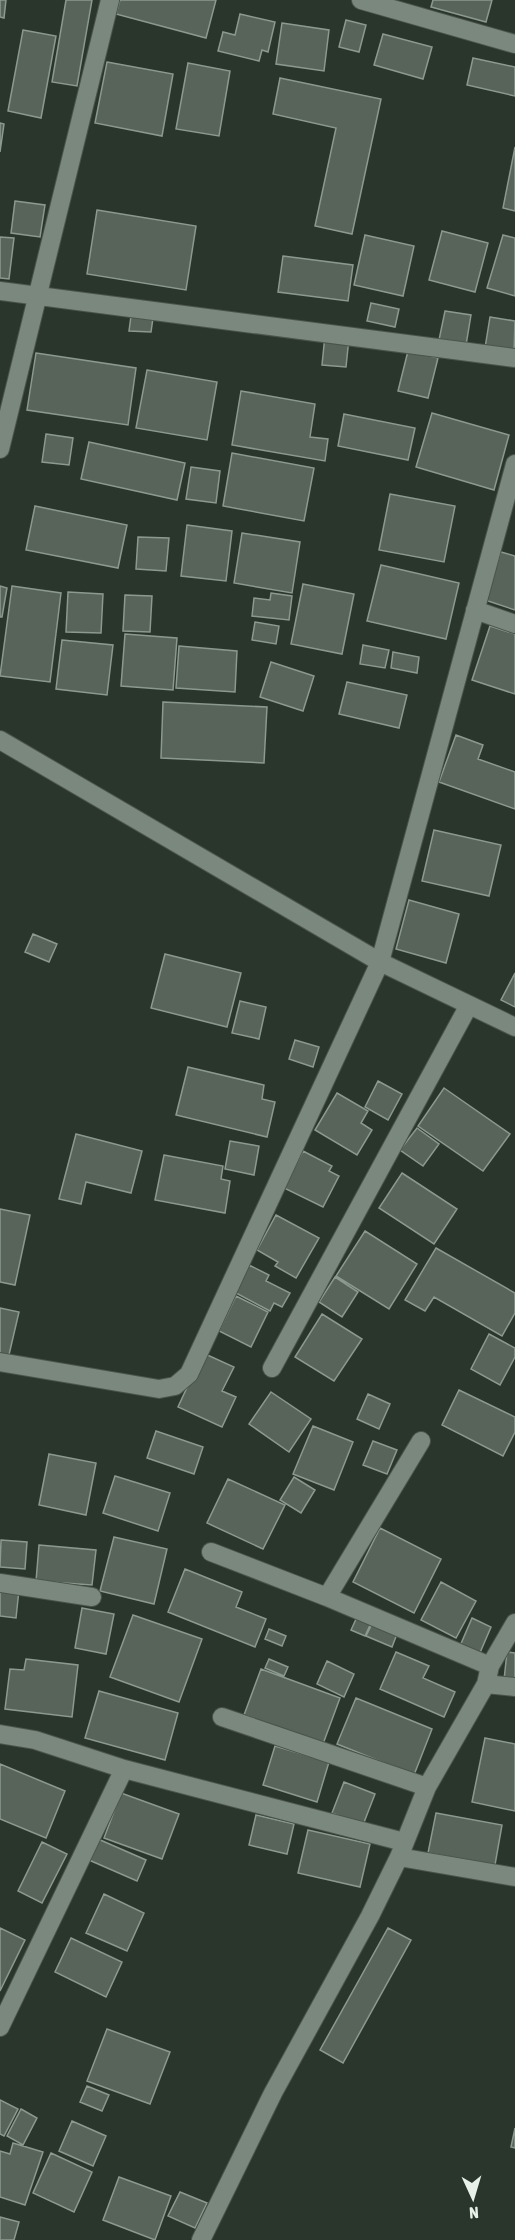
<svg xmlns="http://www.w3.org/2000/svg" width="515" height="2240" viewBox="0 0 515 2240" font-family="'Asap Condensed',sans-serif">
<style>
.building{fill:#58645a;stroke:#8b998e;stroke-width:1.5}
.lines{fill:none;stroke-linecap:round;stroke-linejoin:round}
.minor-casing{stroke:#4a544c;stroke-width:20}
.minor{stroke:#7b887d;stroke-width:18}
</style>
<rect width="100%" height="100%" fill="#2a352c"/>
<path class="building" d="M0,0H6L4,18L0,17Z
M66,0H92L77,86L52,82Z
M120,0H216L206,38L116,14Z
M433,0H492L486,22L431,7Z
M240,14L275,22L268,52L262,50L259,61L218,51L223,32L235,35Z
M346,20L366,25L359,52L339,47Z
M282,23L329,30L324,71L276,64Z
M23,30L56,36L41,118L8,111Z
M383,34L432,47L423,79L374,65Z
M473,58L515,67V96L467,85Z
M107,62L173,74L162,136L95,123Z
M188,63L230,71L219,136L176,129Z
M280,78L381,99L352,234L315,226L336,128L273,114Z
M0,123L4,124L0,152Z
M515,147V211L503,208Z
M15,201L45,205L40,237L11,233Z
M97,210L196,226L186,290L87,274Z
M442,231L488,243L475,292L429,280Z
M365,235L414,246L403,296L354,285Z
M503,235L515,238V296L487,288Z
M0,237L14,238L9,279L0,278Z
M283,256L353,265L348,301L278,292Z
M371,303L399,309L395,327L367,321Z
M445,311L471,315L466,345L439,340Z
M131,316L153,318L151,332L129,331Z
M490,317L515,321L514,353L485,348Z
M325,335L349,338L346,367L322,365Z
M408,351L438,358L428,398L398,391Z
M36,353L136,368L128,425L27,410Z
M147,370L217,382L207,440L136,428Z
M241,391L315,404L310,437L328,439L325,461L232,445Z
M432,413L509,435L494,490L416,467Z
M344,414L415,428L408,460L338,446Z
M46,434L73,438L69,465L42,462Z
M89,442L185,463L177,500L81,479Z
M232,453L314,468L304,521L223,506Z
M191,467L220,471L216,503L186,499Z
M390,494L455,506L444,562L379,550Z
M35,506L127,525L118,568L26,550Z
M187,525L232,531L226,581L181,576Z
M242,533L300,542L292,593L234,583Z
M138,537L169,538L166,571L136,569Z
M501,552L515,556V610L485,600Z
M381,565L459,583L446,639L367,621Z
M303,584L354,594L342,654L291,644Z
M0,586L7,588L2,617H0Z
M12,586L61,593L50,682L0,676Z
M68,592L103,594L101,633L66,632Z
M271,593L292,596L289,620L252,616L254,598L270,600Z
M125,595L152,596L150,632L123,631Z
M255,622L279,626L276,644L252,640Z
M490,626L515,634V694L472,680Z
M125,634L177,638L173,690L121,686Z
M62,640L113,645L107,695L56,689Z
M363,645L389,650L385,668L360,664Z
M179,646L237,651L235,692L176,688Z
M393,652L419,657L417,673L391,668Z
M271,662L314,676L303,711L260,697Z
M347,682L407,695L399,728L339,714Z
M163,702L267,707L264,763L161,758Z
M456,735L483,745L478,759L515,772V809L439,782Z
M434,830L501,845L489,896L422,881Z
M409,900L459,914L446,963L396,949Z
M33,934L57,944L49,962L25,952Z
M165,954L241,973L227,1027L151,1008Z
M515,973V1007L501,1000Z
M240,1001L266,1007L259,1039L232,1033Z
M295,1040L319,1047L313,1067L289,1059Z
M188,1067L264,1085L262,1099L275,1102L267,1137L176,1115Z
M378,1081L402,1094L388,1120L365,1107Z
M444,1088L510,1134L483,1171L418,1126Z
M337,1093L368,1111L361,1123L372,1130L357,1155L315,1130Z
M417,1128L439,1144L423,1166L400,1150Z
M76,1134L142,1151L131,1193L86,1182L81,1204L59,1199Z
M230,1141L259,1146L254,1175L225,1169Z
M303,1151L332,1166L329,1171L339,1176L323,1207L284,1188Z
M164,1155L223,1166L221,1179L230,1181L225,1213L155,1200Z
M402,1173L457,1209L434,1244L379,1208Z
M0,1209L30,1215L15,1285L0,1282Z
M276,1215L319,1238L296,1278L275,1266L278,1262L257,1250Z
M365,1231L417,1264L389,1309L336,1276Z
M436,1248L515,1293V1313L502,1336L434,1297L425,1311L405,1300Z
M249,1265L269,1275L266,1281L290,1293L282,1307L274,1303L270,1311L234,1292Z
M335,1277L358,1292L342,1317L319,1302Z
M236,1296L268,1312L251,1347L219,1331Z
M0,1308L19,1312L8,1359L0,1357Z
M322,1314L362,1339L334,1381L295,1357Z
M489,1334L515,1348V1357L500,1385L471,1369Z
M203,1353L234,1367L222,1391L236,1397L222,1427L178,1407Z
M459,1390L515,1417V1432L503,1456L442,1425Z
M271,1392L311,1419L289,1452L249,1424Z
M368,1394L390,1404L379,1429L357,1419Z
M313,1426L353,1442L334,1490L293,1474Z
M156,1431L203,1447L194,1474L147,1458Z
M373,1441L397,1450L387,1474L363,1465Z
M49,1454L96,1463L86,1515L39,1505Z
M115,1476L170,1493L158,1531L103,1513Z
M294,1477L315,1490L301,1513L280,1500Z
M228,1479L285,1505L263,1549L207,1523Z
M380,1528L441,1559L414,1613L353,1582Z
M114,1537L167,1549L154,1604L100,1591Z
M1,1540L27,1542L25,1569L0,1567Z
M39,1545L96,1550L92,1585L36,1581Z
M185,1569L242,1592L236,1607L266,1619L255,1647L168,1612Z
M441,1582L476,1601L456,1638L421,1620Z
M0,1587L19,1590L16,1618L0,1616Z
M82,1608L114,1614L106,1654L75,1648Z
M133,1615L202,1639L179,1702L110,1677Z
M357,1617L371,1623L365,1636L351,1630Z
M472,1618L491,1627L479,1655L460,1646Z
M372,1624L397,1634L392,1647L366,1636Z
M269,1629L286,1636L282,1646L265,1639Z
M396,1652L429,1666L423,1678L455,1692L444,1717L380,1689Z
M507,1652L515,1653V1682L504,1680Z
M26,1659L78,1665L72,1717L5,1709L10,1669L24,1670Z
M269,1659L288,1667L284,1676L265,1668Z
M327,1661L354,1674L344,1697L317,1684Z
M261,1669L340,1698L323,1744L244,1715Z
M99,1691L178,1713L165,1760L85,1738Z
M356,1698L432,1729L414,1775L337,1744Z
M485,1738L515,1744V1811L472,1802Z
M275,1746L329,1762L317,1802L263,1785Z
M0,1764L65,1791L46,1838L0,1819Z
M344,1782L375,1794L363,1825L332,1813Z
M121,1793L179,1814L162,1859L104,1838Z
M436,1813L502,1825L495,1865L428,1853Z
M256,1815L294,1824L287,1854L249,1845Z
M308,1830L370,1844L360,1887L298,1873Z
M98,1839L146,1860L137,1881L89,1860Z
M42,1842L67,1854L42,1903L18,1891Z
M104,1894L144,1913L127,1951L86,1933Z
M0,1928L25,1940L0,1991Z
M388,1928L411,1940L343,2063L320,2050Z
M71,1938L122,1962L106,1997L55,1972Z
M107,2029L170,2052L150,2104L87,2081Z
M87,2086L109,2095L102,2111L80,2102Z
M0,2100L18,2109L4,2136L0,2134Z
M21,2109L37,2118L23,2145L7,2136Z
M72,2121L106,2136L93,2166L59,2151Z
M515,2128V2148L511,2147Z
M13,2143L43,2152L25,2205L0,2197V2151L10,2154Z
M51,2153L92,2172L74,2212L33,2193Z
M119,2177L171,2196L155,2240L103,2220Z
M180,2192L207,2203L195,2228L168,2216Z
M0,2217L19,2222L14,2240H0Z"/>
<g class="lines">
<g class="minor-casing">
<path id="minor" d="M361,0L515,44
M0,291L515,358
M0,449L110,0
M475,610L515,624
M0,740L380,962L515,1027
M0,1362L159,1389L175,1386L189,1374L380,962L515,464
M272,1368L469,1005
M211,1552L327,1597L490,1666
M0,1583L92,1597
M327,1597L421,1441
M486,1684L515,1687
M222,1717L427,1787
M0,1734L35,1740L124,1769
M399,1857L515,1877
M0,2027L124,1769L404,1842
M201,2240L273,2093L370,1916L399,1857L427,1787L486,1684L490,1666L515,1623"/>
</g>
<use href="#minor" class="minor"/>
</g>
<g transform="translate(473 2198) rotate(176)" stroke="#2a352c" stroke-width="4.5" paint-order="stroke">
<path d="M0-4.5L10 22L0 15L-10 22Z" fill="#e8f0ea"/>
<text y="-9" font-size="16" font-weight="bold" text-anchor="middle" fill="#e8f0ea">N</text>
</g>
</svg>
